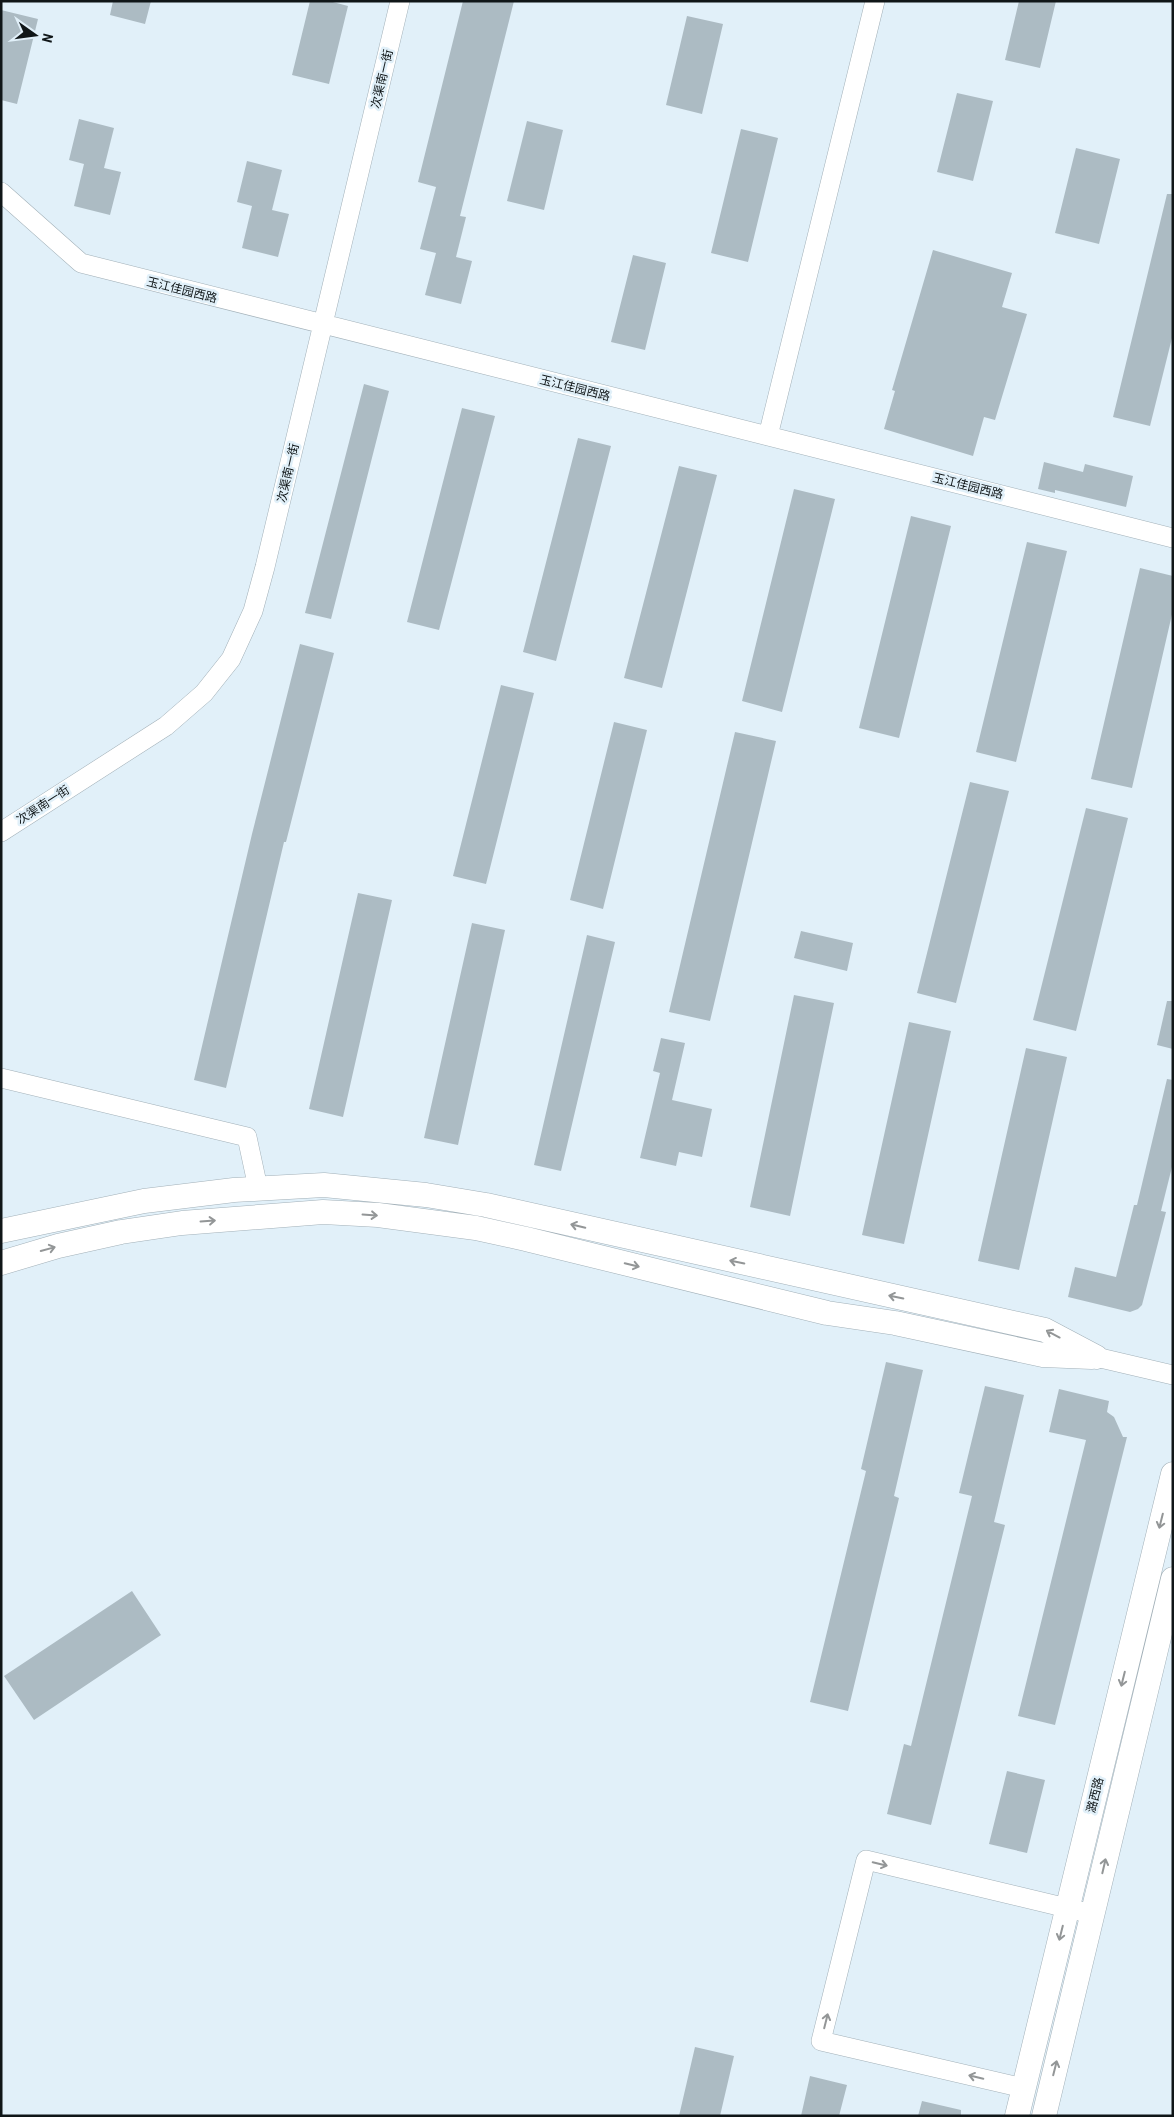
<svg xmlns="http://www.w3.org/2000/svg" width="1174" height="2117" viewBox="0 0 1174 2117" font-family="'Roboto Condensed','Noto Sans SC',sans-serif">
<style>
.building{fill:#acbbc3}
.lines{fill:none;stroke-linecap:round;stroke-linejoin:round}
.minor-casing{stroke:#a2b0b8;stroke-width:20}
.major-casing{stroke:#a2b0b8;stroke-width:25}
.minor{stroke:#fff;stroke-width:19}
.major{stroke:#fff;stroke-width:24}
.oneway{stroke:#939697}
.labels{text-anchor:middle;stroke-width:5;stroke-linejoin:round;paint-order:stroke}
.street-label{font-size:12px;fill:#101618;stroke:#e1f0f9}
</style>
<rect width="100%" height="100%" fill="#e1f0f9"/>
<path class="building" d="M113,1H151L145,24L110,15Z
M310,1H329L348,6L329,84L292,75Z
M463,1H514L460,216L466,217L456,257L472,261L461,304L425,295L436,253L420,249L436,187L418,182Z
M1019,1H1056L1040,68L1005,60Z
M1,10L38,19L17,104L1,100Z
M687,16L723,24L702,114L666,105Z
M957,93L993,101L973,181L937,172Z
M79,119L114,128L104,168L121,172L110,215L74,206L84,164L69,160Z
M527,121L563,130L544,210L507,201Z
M741,129L778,138L748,262L711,253Z
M1076,148L1120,159L1099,244L1055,233Z
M247,161L282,170L272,210L289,214L278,257L242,248L252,206L237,202Z
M1167,194H1173V334L1150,426L1113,417Z
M933,250L1012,273L1002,307L1027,314L995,420L984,417L973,456L884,429L895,391L892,390Z
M633,255L666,263L645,350L611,342Z
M364,384L389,391L331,619L305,613Z
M462,408L495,416L439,630L407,622Z
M578,438L611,446L556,661L523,652Z
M1044,462L1083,472L1085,464L1133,476L1126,507L1055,490V493L1038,489Z
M679,466L717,475L662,688L624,678Z
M794,489L835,499L782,712L742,701Z
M911,516L951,526L899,738L859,728Z
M1027,542L1067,551L1016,762L976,752Z
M1140,568L1173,576V610L1132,788L1091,779Z
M300,644L334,653L286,842H284L226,1088L194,1080L252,834Z
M501,685L534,693L486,884L453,876Z
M614,722L647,730L603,909L570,900Z
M735,732L776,741L710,1021L669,1012Z
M970,782L1009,791L956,1003L917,993Z
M1086,808L1128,818L1076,1031L1033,1020Z
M358,893L392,900L343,1117L309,1109Z
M472,923L505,930L458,1145L424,1138Z
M801,931L853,943L847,971L794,958Z
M587,935L615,942L561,1171L534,1165Z
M794,995L834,1003L790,1216L750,1207Z
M1167,1001H1173V1049L1157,1045Z
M909,1022L951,1031L904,1244L862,1235Z
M661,1038L685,1043L672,1100L712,1109L702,1157L679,1152L676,1166L640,1158L660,1073L653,1071Z
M1026,1048L1067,1057L1019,1270L978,1261Z
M1167,1079L1173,1080V1163L1161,1211L1166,1212L1142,1305L1138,1309L1130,1312L1068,1297L1075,1267L1116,1277L1134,1205H1137Z
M886,1362L923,1370L894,1496L899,1498L848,1711L810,1702L866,1471L861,1469Z
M985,1386L1024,1395L994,1522L1005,1525L931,1825L887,1814L904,1744L911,1746L972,1496L959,1493Z
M1059,1389L1109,1401L1107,1412L1114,1417L1123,1437H1127L1055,1725L1018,1716L1086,1440L1049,1432Z
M132,1591L161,1635L34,1720L4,1676Z
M1007,1771L1045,1780L1027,1853L989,1844Z
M695,2047L734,2056L720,2116H679Z
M810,2076L847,2085L839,2116H801Z
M922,2101L961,2110V2116H918Z"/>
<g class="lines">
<g class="minor-casing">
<path id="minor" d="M1,192L81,263L1173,538
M768,436L875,1
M1,832L166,726L204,693L231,659L253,611L265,567L400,1
M1,1078L247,1137L258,1188
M1096,1357L1173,1375
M1023,2088L821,2041L866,1860L1092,1914"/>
</g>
<g class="major-casing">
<path id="major" d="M1,1231L144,1201L234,1190L324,1185L426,1195L486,1205L1045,1330L1096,1357
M1,1263L58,1246L121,1232L182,1223L323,1212L378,1215L476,1228L526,1239L827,1313L895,1323L1043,1355L1092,1357
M1017,2116L1173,1474
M1044,2116L1173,1579"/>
</g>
<use href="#minor" class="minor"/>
<use href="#major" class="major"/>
</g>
<defs><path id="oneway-shaft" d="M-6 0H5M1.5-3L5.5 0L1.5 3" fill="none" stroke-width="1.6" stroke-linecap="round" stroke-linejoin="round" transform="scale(1.25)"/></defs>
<g class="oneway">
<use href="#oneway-shaft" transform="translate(370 1215) rotate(4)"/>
<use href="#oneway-shaft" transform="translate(208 1221) rotate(-4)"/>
<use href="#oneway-shaft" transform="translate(578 1226) rotate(-167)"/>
<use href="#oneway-shaft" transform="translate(48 1249) rotate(-15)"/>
<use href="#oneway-shaft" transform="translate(737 1262) rotate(-168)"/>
<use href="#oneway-shaft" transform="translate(632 1265) rotate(14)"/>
<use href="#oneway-shaft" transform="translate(896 1297) rotate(-168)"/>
<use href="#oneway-shaft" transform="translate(1053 1334) rotate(-152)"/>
<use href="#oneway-shaft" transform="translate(1161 1521) rotate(104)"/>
<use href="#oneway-shaft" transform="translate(1123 1679) rotate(104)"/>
<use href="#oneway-shaft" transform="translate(880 1864) rotate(13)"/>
<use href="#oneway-shaft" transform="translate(1104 1866) rotate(-77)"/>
<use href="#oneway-shaft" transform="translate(1061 1933) rotate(104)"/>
<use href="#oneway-shaft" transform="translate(826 2021) rotate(-76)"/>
<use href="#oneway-shaft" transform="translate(1055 2068) rotate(-76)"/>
<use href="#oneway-shaft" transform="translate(976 2077) rotate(-167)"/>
</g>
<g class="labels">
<g class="street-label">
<text transform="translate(382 79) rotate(-77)" y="4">次渠南一街</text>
<text transform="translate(182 290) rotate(14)" y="4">玉江佳园西路</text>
<text transform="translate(575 388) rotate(14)" y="4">玉江佳园西路</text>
<text transform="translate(288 473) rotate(-77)" y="4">次渠南一街</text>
<text transform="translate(968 486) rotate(14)" y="4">玉江佳园西路</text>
<text transform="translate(43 805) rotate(-33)" y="4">次渠南一街</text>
<text transform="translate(1095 1795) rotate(-76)" y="4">潞西路</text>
</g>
</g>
<rect width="1174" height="2117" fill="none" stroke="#101618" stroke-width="5"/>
<g transform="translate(35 35) rotate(104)" stroke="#e1f0f9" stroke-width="4" paint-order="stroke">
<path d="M0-4L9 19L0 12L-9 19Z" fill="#101618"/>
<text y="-8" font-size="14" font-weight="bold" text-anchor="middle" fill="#101618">N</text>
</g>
</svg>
